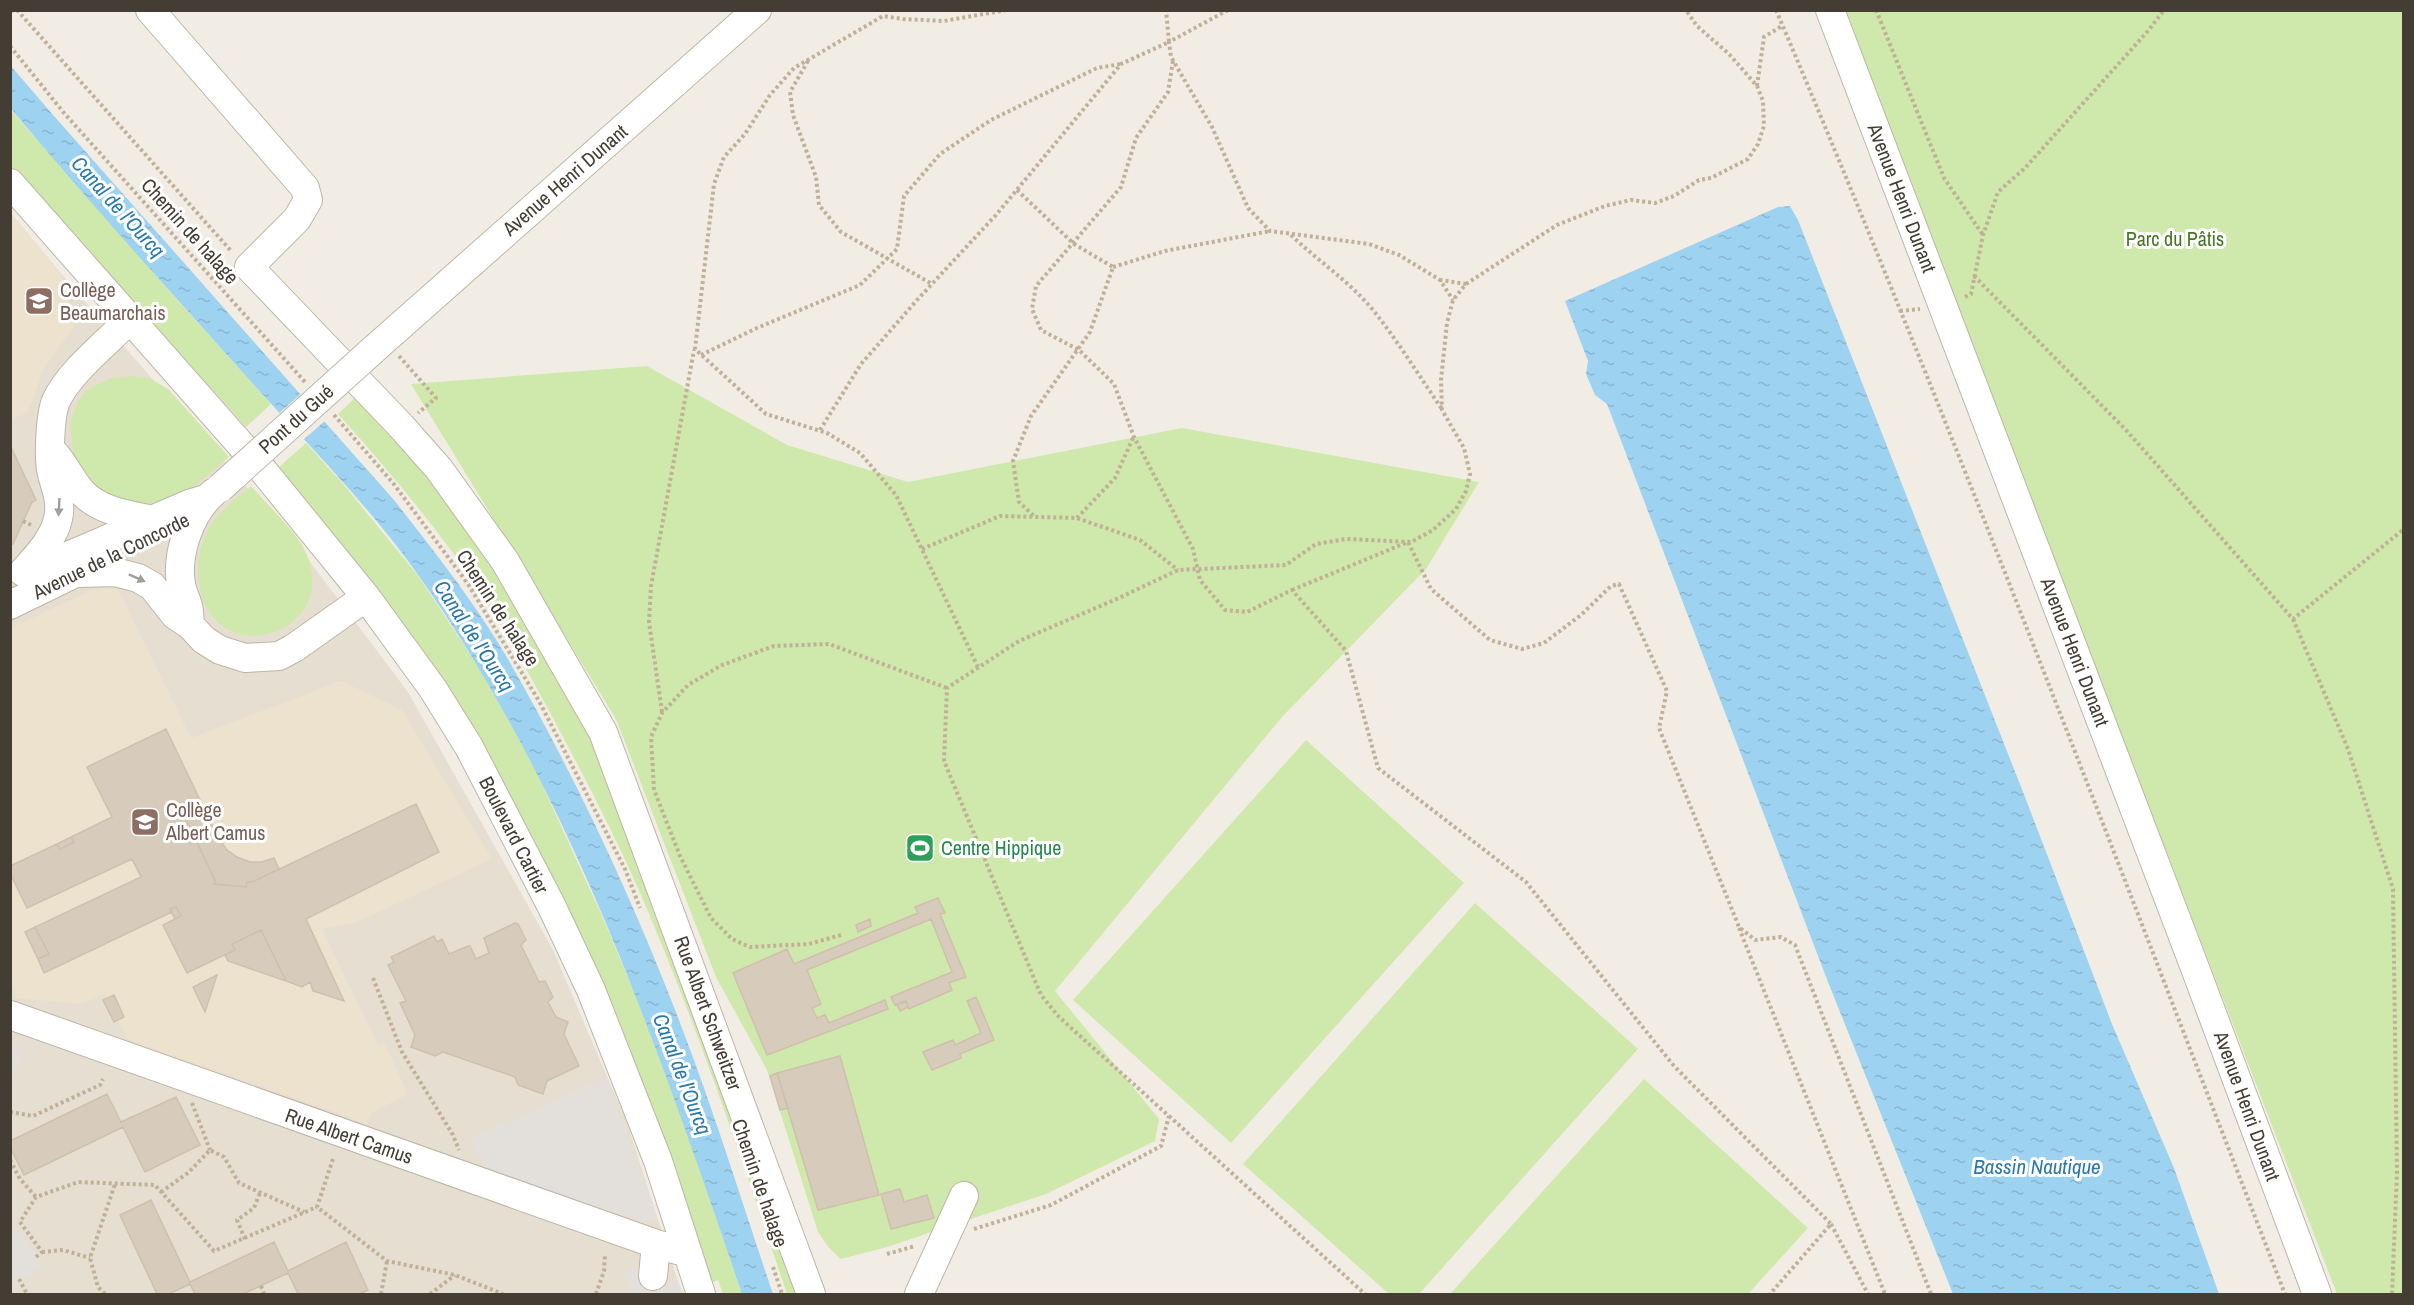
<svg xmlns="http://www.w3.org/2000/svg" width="2414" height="1305" viewBox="0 0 2414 1305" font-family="'Archivo Narrow',sans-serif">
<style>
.residential{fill:#e6dfd1}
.education{fill:#ece2cd}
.green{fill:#cfe8ab}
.parking{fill:#e3e0dc}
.water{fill:url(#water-ripples)}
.pier{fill:#f2ede4}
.building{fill:#d7cbbc;stroke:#cfc0ac;stroke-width:1.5}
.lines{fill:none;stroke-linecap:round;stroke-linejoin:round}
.minor-casing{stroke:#beb5a6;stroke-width:30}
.path{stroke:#c0b097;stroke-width:4;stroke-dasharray:3 3;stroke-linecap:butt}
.minor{stroke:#fff;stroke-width:28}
.minor-bridge-casing{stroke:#beb5a6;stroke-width:30;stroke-linecap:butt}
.minor-bridge{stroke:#fff;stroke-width:28}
.oneway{fill:#a29e9a}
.labels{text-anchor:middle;stroke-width:6;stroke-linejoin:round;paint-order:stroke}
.street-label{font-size:20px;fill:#443d34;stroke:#fff}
.park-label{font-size:20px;fill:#477726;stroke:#fff}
.education-label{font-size:20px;fill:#785e54;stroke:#fff;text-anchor:start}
.leisure-label{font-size:20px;fill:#27864d;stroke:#fff;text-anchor:start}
.water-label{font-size:21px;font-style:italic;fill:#2a79aa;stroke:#fff}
</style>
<defs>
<pattern id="water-ripples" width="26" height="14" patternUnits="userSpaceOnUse" patternTransform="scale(1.5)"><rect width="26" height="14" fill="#9ed2f1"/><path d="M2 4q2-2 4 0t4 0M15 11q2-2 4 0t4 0" fill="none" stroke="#89b5cf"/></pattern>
</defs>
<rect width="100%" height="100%" fill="#f2ede4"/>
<path class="residential" d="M10,212L69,283L298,546L408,692L553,950L627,1123L682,1294H11Z"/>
<path class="education" d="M11,213L62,276L74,326L43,370L28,412L11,420Z
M118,589L191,738L341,681L402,710L492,859L357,922L322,929L378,1045L384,1042L408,1094L371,1113L367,1124L129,1040L105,994L82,1004L17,998L11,985V628L92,590Z"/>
<path class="green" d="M1842,11H2403V1294H2337Z
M10,109L179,302L271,404L246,427L11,166Z
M647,366L787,445L908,482L1182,428L1479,482L1426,569L1282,717L1055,991L1159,1119L1155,1141L1046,1194L887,1247L841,1259L829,1248L818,1232L767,1070L716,977L616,719L411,384Z
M131,376L151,379L168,389L229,457L183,496L136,510L114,506L85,477L73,454L70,423L79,399L86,391L108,379Z
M361,392L442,481L603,755L802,1294H787C742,1160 697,1025 641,895C617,840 589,786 561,733C526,667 489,601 444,541C411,497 375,455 338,414Z
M306,443L344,485L419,577L489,683L535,769L602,916L643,1013L679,1109L742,1294H723L718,1280L711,1283L577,933L278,468Z
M251,486C264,501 297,533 304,549C314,568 316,591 304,609C293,624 281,632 263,635C198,644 182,563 214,520C224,507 239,497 251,486Z
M1306,740L1464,883L1231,1143L1073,1000Z
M1475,903L1638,1049L1419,1294H1389L1243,1164Z
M1644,1079L1808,1228L1748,1294H1450Z"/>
<path class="parking" d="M11,1044L23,1048L11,1084L10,1044Z
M607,1077L657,1217L642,1221L485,1170L471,1139Z
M11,1226L21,1234L42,1265L14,1283L11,1275Z
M639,1266L665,1284L678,1280L683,1294H632L624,1272Z"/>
<path class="water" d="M10,65L54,116L394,500C438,556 483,613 517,675C591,806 654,946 704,1088C728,1156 750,1226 773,1294H742C658,1047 572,795 421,579C372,509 311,448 254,385C172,294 90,203 11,109Z
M1790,206L1798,220L2025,797L2112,1024L2174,1168L2219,1294H1953L1828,982L1607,404L1595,395L1586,374L1588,361L1565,301L1778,207Z"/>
<path class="pier" d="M303,392L327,419L301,442L277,415Z"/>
<path class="building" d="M10,445L36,500L32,502L13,544L10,545Z
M166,729L200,800L181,809L215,880L214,884L246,887L247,882H252L416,804L439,852L306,919L344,1001L313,991L310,982L302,987L286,981L261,930L232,944L235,950L187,973L163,925L181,916L176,907L170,909L172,912L44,973L38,959L49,954L35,927L141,877L132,859L27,908L10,873V866L57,844L60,849L74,842L71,837L112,817L87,767Z
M200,800L219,839L227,850L237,857L250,862H262L274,858L279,869L252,882H247L246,887L214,884L215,880L181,809Z
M71,837L74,842L60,849L57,844Z
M938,898L945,913L940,914L966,977L949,983L952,990L909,1009L906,1001L895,1005L891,997L952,972L931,919L807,970L821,1004L812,1008L817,1018L825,1015L829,1023L885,1000L888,1009L767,1055L733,973L787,949L794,964L918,913L915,907Z
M176,907L181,916L175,919L170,909Z
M870,919L871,926L858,932L856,925Z
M515,923L518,924L526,940L521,945L539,982L545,981L553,997L548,1002L556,1017L568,1022L564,1034L579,1066L547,1081L543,1094L518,1085L515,1077L443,1052L435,1056L411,1047L415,1035L400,1003L406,1001L388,965L394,962L391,957L434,936L437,942L442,939L449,954L468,946H470L476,959L489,953L484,938Z
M35,927L49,954L38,959L25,932Z
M261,930L286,981L228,961L225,955L235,950L232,944Z
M217,975L205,1012L193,987Z
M114,995L124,1017L114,1022L103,1000Z
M976,997L994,1040L960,1054L961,1058L932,1070L923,1052L953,1040L955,1045L981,1033L967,1001Z
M906,1001L908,1007L900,1011L897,1004Z
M840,1056L879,1195L818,1210L777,1073Z
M777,1073L788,1108L780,1110L770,1076Z
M107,1094L121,1122L176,1097L200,1145L145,1172L123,1127L24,1175L10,1147V1141Z
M900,1189L904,1202L927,1195L934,1218L891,1229L881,1194Z
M151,1200L190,1282L274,1242L288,1271L346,1242L368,1290L359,1294H298L288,1273L243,1294H195L190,1284L169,1294H157L120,1215Z"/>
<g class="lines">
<g class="minor-casing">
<path id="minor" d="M150,10L305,188L308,200L297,219L249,267L401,426L439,469L505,561L603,732L811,1294
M1830,10L2195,968L2317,1294
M10,183L257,463L366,597L433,689L469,747L552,907L591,990L658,1161L701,1294
M373,350L757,10
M56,455C65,466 71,479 80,490C98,511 128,515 154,520
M27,571L40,568L189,504L206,499
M23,572C37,556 53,540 58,519C62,502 56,490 52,474C48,460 50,415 56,401C69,372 108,342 130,319
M79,573L115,572L138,578L152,586L175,615L190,625L204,640L220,650L245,658L279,656L294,648L366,597
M10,605L96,563
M190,625C189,619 190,612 188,606C186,598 182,592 181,584C176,554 190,513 213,493
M10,1015L656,1244L688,1253
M653,1276L656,1244
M919,1294L964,1196"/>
</g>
<path class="path" d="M17,10L232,252
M1228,10L1169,42L1171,57L1212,127L1248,208L1270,231L1369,244L1399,255L1440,280L1453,300
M1776,10C1956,434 2118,865 2285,1294
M1876,10L1944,178L1983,235
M10,12L13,10
M10,46L64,113L305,382
M808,61L790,92L793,115L816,177L819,205L841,232L932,284
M1173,61L1168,92L1136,138L1121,187L1036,286L1032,309L1041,330L1079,350L1114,384L1134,437L1193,549L1200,580L1225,610L1247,612L1292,590L1346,651L1378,768L1526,882L1674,1066L1831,1224L1770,1294
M1757,86L1764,37L1782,26
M1017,190L1074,244L1113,267L1090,332L1031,416L1013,461L1019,502L1035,517
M1291,235C1318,261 1349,281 1373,310C1398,341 1419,376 1442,409
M1113,267L1165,251L1270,231
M1974,276L2126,430L2293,619L2404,529
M1466,284L1557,225L1605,206L1631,200L1655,203L1674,196L1699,180L1711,178L1748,159L1758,144L1764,126L1763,101L1757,86L1729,54L1697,26L1686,10
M1965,297L1971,294L1983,235L1998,192L2025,168L2148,31L2164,10
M1900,311L1920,309
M701,355L757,328L860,285L897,249L904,196L940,154L991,120L1097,68L1121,64
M399,356L436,398L418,413
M334,415L393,483L468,584L539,701L625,869L640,908
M820,430L861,364L918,299L996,215L1121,64L1169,42L1166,10
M1077,518L1115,478L1133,438
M23,521L31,525
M922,549L1000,516L1077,518L1140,540L1178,570
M1292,590L1408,542L1431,589L1490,640L1522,649L1544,643L1581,615L1611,586L1619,584L1667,691L1659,728L1739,927L1755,940L1781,937L1795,945L1931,1294
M2293,619L2348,749L2393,889L2397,1172L2392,1294
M978,667L896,495L860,453L827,433L766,414L695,349L714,184L724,157L745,134L770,95L794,68L883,16L903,19L944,21L1006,10
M662,712L649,622L651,586L694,350
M1739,928L1885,1294
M841,935L809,944L750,947L732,939L711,918L680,856L654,790L651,737L662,713L688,685L722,665L774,646L829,644L947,688
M373,978L402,1052L453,1135L459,1150
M10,1094H11
M192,1103L210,1150
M10,1112L33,1116L100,1085L103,1079
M1169,1116L1365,1294
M333,1159L317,1207L387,1261L455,1275L503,1294
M10,1160L20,1179L36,1197
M161,1192L188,1173L210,1150L224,1157L239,1183L304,1212
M1831,1224L1868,1294
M974,1229L1051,1205L1161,1146L1169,1116L1059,1017L1041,995L944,761L947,688L1019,641L1119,598L1178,570L1286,565L1316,544L1346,539L1411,542L1433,530L1456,509L1466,491L1470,474L1464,448L1442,410L1441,380L1447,323L1453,300L1466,284L1440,280
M245,1239L237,1220L254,1208L260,1193
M42,1252L63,1250L90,1258
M887,1254L915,1246
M36,1257L42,1252L20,1222L36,1197L78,1182L155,1185L214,1251L317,1207
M773,1267L782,1294
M19,1279L27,1294
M261,1286L264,1294
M105,1294L98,1287L90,1258L115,1184
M381,1294L387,1261
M430,1294L455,1275
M596,1294L604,1271L605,1254"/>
<use href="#minor" class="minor"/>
<g class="minor-bridge-casing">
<path id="minor-bridge" d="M220,488L373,350"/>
</g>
<use href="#minor-bridge" class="minor-bridge"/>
</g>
<defs><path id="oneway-solid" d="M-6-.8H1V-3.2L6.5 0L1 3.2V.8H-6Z" transform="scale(1.5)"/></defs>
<g class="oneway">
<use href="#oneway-solid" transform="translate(59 507) rotate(93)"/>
<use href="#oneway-solid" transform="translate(137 578) rotate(24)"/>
</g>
<defs>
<g id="school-square" transform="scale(1.5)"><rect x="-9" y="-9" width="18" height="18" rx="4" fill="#8d6e63" stroke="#fff"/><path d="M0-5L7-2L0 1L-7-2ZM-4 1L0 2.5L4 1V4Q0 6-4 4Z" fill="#fff"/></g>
<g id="stadium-square" transform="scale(1.5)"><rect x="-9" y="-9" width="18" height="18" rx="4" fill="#2e9e5b" stroke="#fff"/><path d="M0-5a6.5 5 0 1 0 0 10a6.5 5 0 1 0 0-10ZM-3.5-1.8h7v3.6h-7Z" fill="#fff"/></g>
</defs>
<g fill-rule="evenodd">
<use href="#school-square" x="39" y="301"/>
<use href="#school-square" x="145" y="822"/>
<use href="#stadium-square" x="920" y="848"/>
</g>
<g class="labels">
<g class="street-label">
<text transform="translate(565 180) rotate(-41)" y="7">Avenue Henri Dunant</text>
<text transform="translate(1902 198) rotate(69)" y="7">Avenue Henri Dunant</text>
<text transform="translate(190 231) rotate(48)" y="7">Chemin de halage</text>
<text transform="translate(296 419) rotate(-42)" y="7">Pont du Gué</text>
<text transform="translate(111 556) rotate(-26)" y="7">Avenue de la Concorde</text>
<text transform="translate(498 608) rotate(57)" y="7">Chemin de halage</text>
<text transform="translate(2075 652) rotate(69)" y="7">Avenue Henri Dunant</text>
<text transform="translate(514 835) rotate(63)" y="7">Boulevard Cartier</text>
<text transform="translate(708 1013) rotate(70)" y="7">Rue Albert Schweitzer</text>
<text transform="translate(2247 1106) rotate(70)" y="7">Avenue Henri Dunant</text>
<text transform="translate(349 1136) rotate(19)" y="7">Rue Albert Camus</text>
<text transform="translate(760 1183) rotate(71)" y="7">Chemin de halage</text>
</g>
<g class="park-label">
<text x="2175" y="246">Parc du Pâtis</text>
</g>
<g class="education-label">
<text x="60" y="297">Collège<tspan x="60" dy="23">Beaumarchais</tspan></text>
<text x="166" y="817">Collège<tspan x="166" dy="23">Albert Camus</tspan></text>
</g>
<g class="leisure-label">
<text x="941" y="855">Centre Hippique</text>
</g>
<g class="water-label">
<text transform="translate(118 207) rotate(48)" y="7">Canal de l'Ourcq</text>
<text transform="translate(474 636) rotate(57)" y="7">Canal de l'Ourcq</text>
<text transform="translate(682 1074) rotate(69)" y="7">Canal de l'Ourcq</text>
<text x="2037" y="1174">Bassin Nautique</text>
</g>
</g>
<rect width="2414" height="1305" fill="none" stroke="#443d34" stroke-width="24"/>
</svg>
